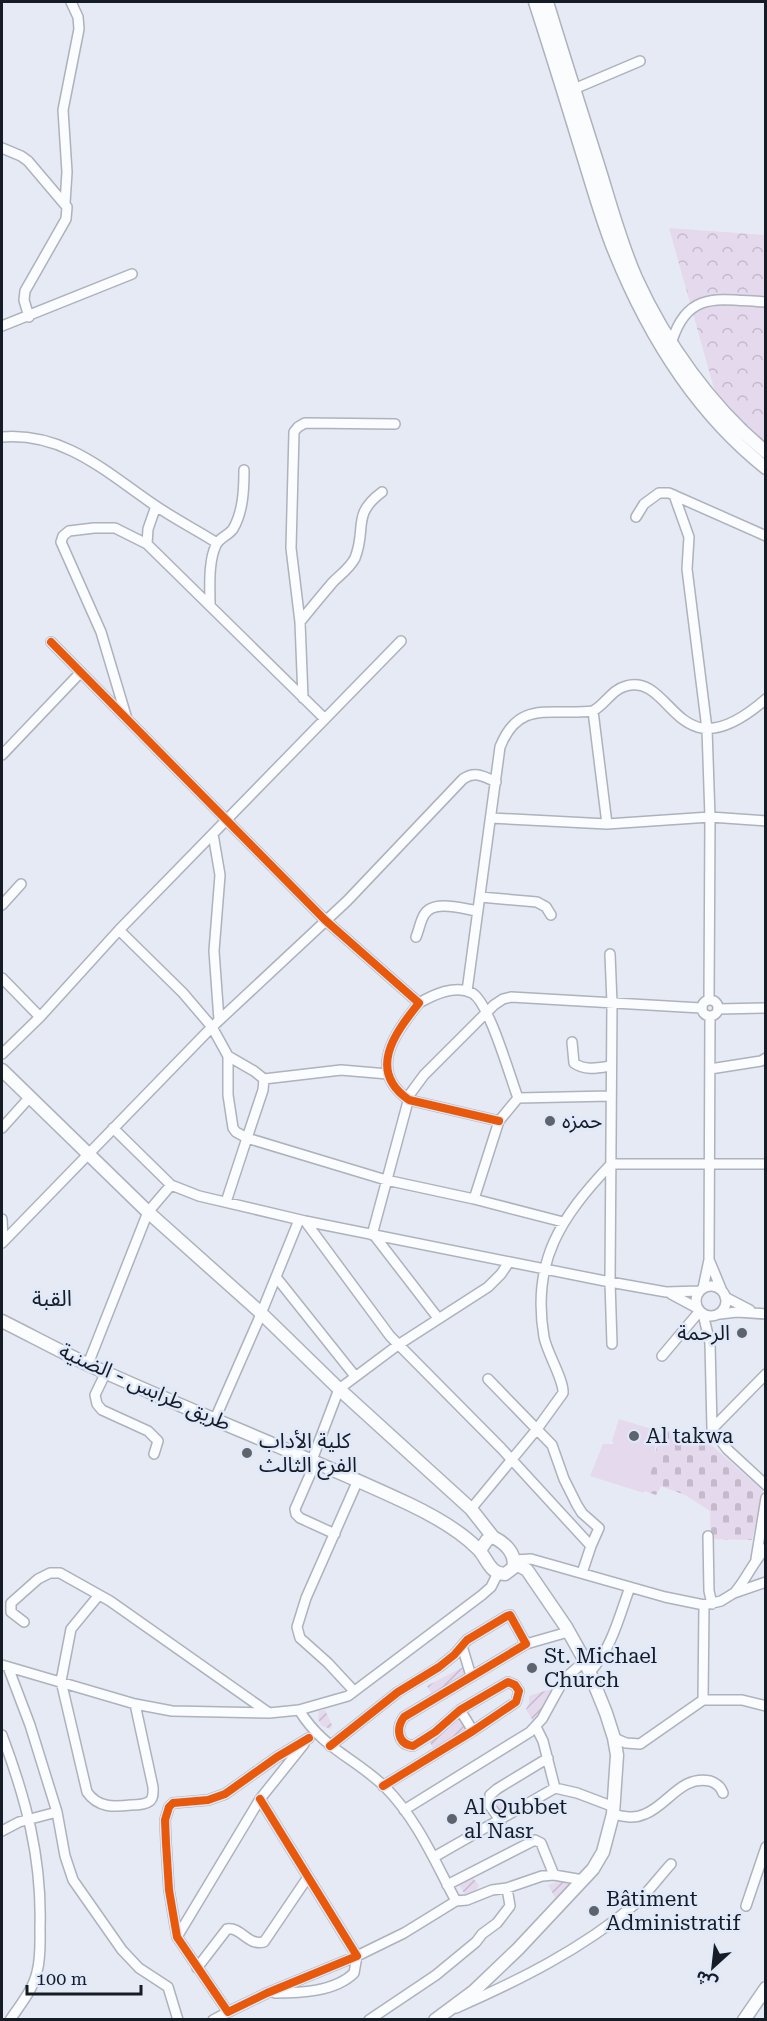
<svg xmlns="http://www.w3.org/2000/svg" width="767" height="2021" viewBox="0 0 767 2021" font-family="'Roboto Serif','Noto Sans Arabic',serif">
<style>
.forest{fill:url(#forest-crowns)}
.cemetery{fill:url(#cemetery-stones)}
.garden{fill:url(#garden-furrows)}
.pitch{fill:#e5d9ee}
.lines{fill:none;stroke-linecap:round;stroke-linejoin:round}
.minor-casing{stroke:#adb2bc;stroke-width:12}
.major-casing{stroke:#adb2bc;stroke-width:15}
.minor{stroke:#fbfcfd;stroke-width:9}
.major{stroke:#fbfcfd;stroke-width:12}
.cycleway-casing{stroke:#dfe9fa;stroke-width:11}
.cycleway{stroke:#e8590c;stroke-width:8}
.poi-dot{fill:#5e646e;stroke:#dfe9fa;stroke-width:2}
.labels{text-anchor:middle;stroke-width:5;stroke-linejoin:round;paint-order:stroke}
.poi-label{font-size:21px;fill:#161c26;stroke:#dfe9fa;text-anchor:start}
.street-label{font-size:21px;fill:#161c26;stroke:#dfe9fa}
.neighbourhood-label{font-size:22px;fill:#161c26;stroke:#dfe9fa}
</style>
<defs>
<pattern id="forest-crowns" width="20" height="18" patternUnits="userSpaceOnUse" patternTransform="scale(1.5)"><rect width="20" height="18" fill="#e5d9ee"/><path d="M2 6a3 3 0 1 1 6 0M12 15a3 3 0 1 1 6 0" fill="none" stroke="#c4bacc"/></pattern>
<pattern id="cemetery-stones" width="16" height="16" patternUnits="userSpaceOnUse" patternTransform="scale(1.5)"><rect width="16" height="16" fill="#e5d9ee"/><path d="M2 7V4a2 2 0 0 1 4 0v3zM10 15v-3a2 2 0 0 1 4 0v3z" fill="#c4bacc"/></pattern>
<pattern id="garden-furrows" width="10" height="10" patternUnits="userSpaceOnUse" patternTransform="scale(1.5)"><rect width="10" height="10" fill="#e5d9ee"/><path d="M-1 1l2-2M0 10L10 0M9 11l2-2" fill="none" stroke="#c4bacc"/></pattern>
</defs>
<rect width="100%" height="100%" fill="#e5eaf4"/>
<path class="forest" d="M669,228L765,235V445L722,417Z"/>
<path class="cemetery" d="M662,1430L700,1435L763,1491L752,1540L711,1539L710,1511L685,1495L661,1486L656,1495L644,1491Z"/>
<path class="garden" d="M463,1667L468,1676L433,1696L427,1686Z
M557,1687L533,1721L526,1709L529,1704V1696Z
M325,1710L332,1725L331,1729L322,1726L318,1719L319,1711Z
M461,1717L470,1731L435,1752L430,1742Z
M500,1800H507L514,1812L501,1819L493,1807Z
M472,1877L479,1885L475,1893L466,1896L459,1885Z
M564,1879L570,1887L556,1899L548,1885Z"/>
<path class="pitch" d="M619,1419L655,1430V1460L644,1493L590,1476L603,1444H614L612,1441Z"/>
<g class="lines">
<g class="minor-casing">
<path id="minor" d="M574,89L640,61
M2,148L21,156L28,161L67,207L66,219L25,291L24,300L29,317
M65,203L67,172L63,110L79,29L78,17L71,2
M2,326L132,274
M672,341C688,289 721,300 766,302
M2,437C62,432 104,470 150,502C171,517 195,529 217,543
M674,495L689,537L687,569L707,729L710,817L709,999
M636,517L644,504L659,493H669L766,536
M147,544L148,529L156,506
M210,605C210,587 208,562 216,545C220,537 228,536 233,529C243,512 244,490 244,470
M300,622C311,608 322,595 333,582C341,574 350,568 355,558C367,528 351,515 382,492
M51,642L325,920L419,1003C394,1034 367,1071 409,1100L499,1121
M303,698L300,622L291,548L294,432L298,427L305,423L395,424
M593,711L607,824
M127,719L101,632L61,542L63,536L69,531L94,528H115L147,544L325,719
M2,755L81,672
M491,818L607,824L710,817L766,821
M213,834L220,875L214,951L219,1020
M480,897L537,902L546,907L551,915
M2,905L21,884
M119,930L183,993L212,1027L228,1056V1095L233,1128L236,1132L247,1138L263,1090L264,1079L254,1071L228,1056
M416,937C419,930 420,922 424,915C433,899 463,909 478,911
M610,954L612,1003L610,1282L612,1344
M2,978L40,1017
M467,991L500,747C519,699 550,716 593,711C606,704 611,690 626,686C674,672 675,778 766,699
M702 1008a8 8 0 1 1 16 0a8 8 0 1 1-16 0Z
M419,1003C433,995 455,984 472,993C489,1002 510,1077 518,1098
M718,1009L766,1008
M572,1042L574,1063C585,1071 598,1068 611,1066
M2,1054L40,1017L119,930L401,641
M710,1069L761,1061L766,1058
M264,1079L341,1070L388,1074
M2,1128L29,1098
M113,1128L171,1185L199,1196L305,1221L610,1282L666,1292L700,1291
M474,1199L499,1121L518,1098L610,1096
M226,1202L247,1138L386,1180L474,1199L563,1222
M2,1219L3,1241
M305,1221L390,1336L501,1448L591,1546L582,1573
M372,1235L410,1094L424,1075L494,1005L503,999L511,997L701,1008
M374,1235L438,1318
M2,1243L212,1027L347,901L463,779C475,771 483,776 496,782
M710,1262L722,1291
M276,1277L355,1376
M696 1301a15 15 0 1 1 30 0a15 15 0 1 1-30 0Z
M703,1288L709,1260L710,1016
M671,1294L697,1308
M725,1297L750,1310
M703,1314L710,1343L712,1429L727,1449L766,1485
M720,1314L737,1312L766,1314
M662,1356L699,1312
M88,1364L148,1212L171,1185
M106,1372L95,1395L97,1404L102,1410L148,1431L158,1441L154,1454
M488,1379L552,1445L564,1479L577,1505L582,1513L599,1528L591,1546
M215,1419L258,1321L299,1220
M712,1429L766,1374
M312,1460L339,1389L398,1345L488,1287L501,1274L509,1262
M316,1461L295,1509L296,1514L300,1518L335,1534
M471,1509L537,1429L563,1393C564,1380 547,1353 544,1337C531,1261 561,1217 611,1164H766
M708,1536L709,1591L712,1604
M756,1559L766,1498
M515,1560L531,1559L665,1597L704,1605L721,1601L734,1593L766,1582
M736,1591C747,1578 753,1562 766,1548
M99,1595L71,1629L61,1681L87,1792C98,1808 114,1807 131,1805C137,1805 145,1805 150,1801C154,1797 153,1792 153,1787L135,1704
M24,1622L11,1612V1603L38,1579L50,1573H60L110,1601L269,1713
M526,1644L568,1632
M462,1646L471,1676
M2,1665L135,1704L172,1711L269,1713L299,1710L348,1696L482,1595L491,1587L498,1573
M8,1667L30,1725L57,1812L65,1856L73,1880L122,1950L139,1968L168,1987L178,2020
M590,1672C612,1648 619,1617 630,1587
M354,1691L328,1663L300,1638L297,1627L306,1598L358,1480
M703,1700H742L766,1706
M299,1710C323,1749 355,1758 385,1787C417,1819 435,1862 456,1901
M460,1710L473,1731
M536,1727L543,1741L555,1788L577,1793L614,1807
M2,1735C26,1799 42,1858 40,1927C40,1942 41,1957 37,1972C33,1990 20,2005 10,2020
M614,1738L626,1743L640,1744L703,1700L704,1605
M330,1746L398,1692L439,1667L454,1655L467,1640L507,1616L510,1615L526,1644L404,1717C396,1728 397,1744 413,1746L435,1732L460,1710L508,1682L515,1685L519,1691L516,1702L473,1731L383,1786
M260,1799L357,1956L267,1993L228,2012L177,1937L169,1890L166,1843L165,1820L169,1807L173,1803L208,1800L225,1794L277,1757L309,1738
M404,1810L530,1732L542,1719L564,1679L585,1661
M613,1814C625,1817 634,1819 645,1814C668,1805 681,1775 710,1781C716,1783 721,1787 723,1793
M501,1821L490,1806V1795L497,1789L548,1758
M2,1831L19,1822L57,1812
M434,1857L555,1788
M447,1885L535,1840L541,1843L554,1875
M746,1906L766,1847
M177,1937L260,1799L304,1744
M197,1968L227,1929C242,1927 247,1946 264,1942L308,1877
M275,1993C299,1993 335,1992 354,1973L357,1956L404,1933L456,1901L467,1900L492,1890L507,1888L542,1876L554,1875L583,1880
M456,2008C518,1981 582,1949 634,1905C648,1893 659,1877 671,1864
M213,2020L228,2012
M369,2020L436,1975L476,1942L482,1934L497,1923L510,1906L507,1888"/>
</g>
<g class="major-casing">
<path id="major" d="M535,2C551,51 566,100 581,149C591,181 600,214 612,245C645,329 694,411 766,468
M547,2C564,58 582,114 600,171C611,207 621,244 636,278C665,342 711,407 766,452
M2,1070L148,1212L261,1313L339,1389L471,1509L493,1537
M2,1321C30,1335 58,1350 87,1364C193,1413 303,1454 409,1504C432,1515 459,1530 477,1548C487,1557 489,1574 505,1574L513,1568C517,1554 505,1543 493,1537L487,1540L480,1550
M435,2020L474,1991L518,1949L593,1869L603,1852L613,1814L617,1755L614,1738L606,1713L585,1661L566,1627L527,1570L514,1563
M744,2020L766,1988"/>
</g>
<use href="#minor" class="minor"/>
<use href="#major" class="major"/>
<g class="cycleway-casing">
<path id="cycleway" d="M51,642L325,920L419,1003C394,1034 367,1071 409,1100L499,1121
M330,1746L398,1692L439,1667L454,1655L467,1640L507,1616L510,1615L526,1644L404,1717C396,1728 397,1744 413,1746L435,1732L460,1710L508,1682L515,1685L519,1691L516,1702L473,1731L383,1786
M260,1799L357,1956L267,1993L228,2012L177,1937L169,1890L166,1843L165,1820L169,1807L173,1803L208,1800L225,1794L277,1757L309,1738"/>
</g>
<use href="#cycleway" class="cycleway"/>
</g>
<g class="poi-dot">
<circle cx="550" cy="1121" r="6"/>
<circle cx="742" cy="1333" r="6"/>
<circle cx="634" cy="1436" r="6"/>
<circle cx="247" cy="1453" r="6"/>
<circle cx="532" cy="1668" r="6"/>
<circle cx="452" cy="1819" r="6"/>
<circle cx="594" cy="1911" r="6"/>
</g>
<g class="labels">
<g class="poi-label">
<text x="562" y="1128">حمزه</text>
<text x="730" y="1340" text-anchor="end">الرحمة</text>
<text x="646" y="1443">Al takwa</text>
<text x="259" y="1448">كلية الأداب<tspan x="259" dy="24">الفرع الثالث</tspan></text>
<text x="544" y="1663">St. Michael<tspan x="544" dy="24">Church</tspan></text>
<text x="464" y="1814">Al Qubbet<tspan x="464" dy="24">al Nasr</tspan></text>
<text x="606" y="1906">Bâtiment<tspan x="606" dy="24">Administratif</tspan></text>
</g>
<g class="street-label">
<text transform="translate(145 1387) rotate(24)" y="7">طريق طرابس - الضنية</text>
</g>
<g class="neighbourhood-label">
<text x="52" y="1306">القبة</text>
</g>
</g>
<rect width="767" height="2021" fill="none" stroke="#161c26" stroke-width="6"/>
<g transform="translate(713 1967) rotate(207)" stroke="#dfe9fa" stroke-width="4.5" paint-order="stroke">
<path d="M0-4.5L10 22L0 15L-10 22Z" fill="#161c26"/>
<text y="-9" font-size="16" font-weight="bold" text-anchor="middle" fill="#161c26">ش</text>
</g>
<path d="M27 1985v9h114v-9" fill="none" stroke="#161c26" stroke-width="3"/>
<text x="36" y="1985" font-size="18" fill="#161c26" stroke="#dfe9fa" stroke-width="4.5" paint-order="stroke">100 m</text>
</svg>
